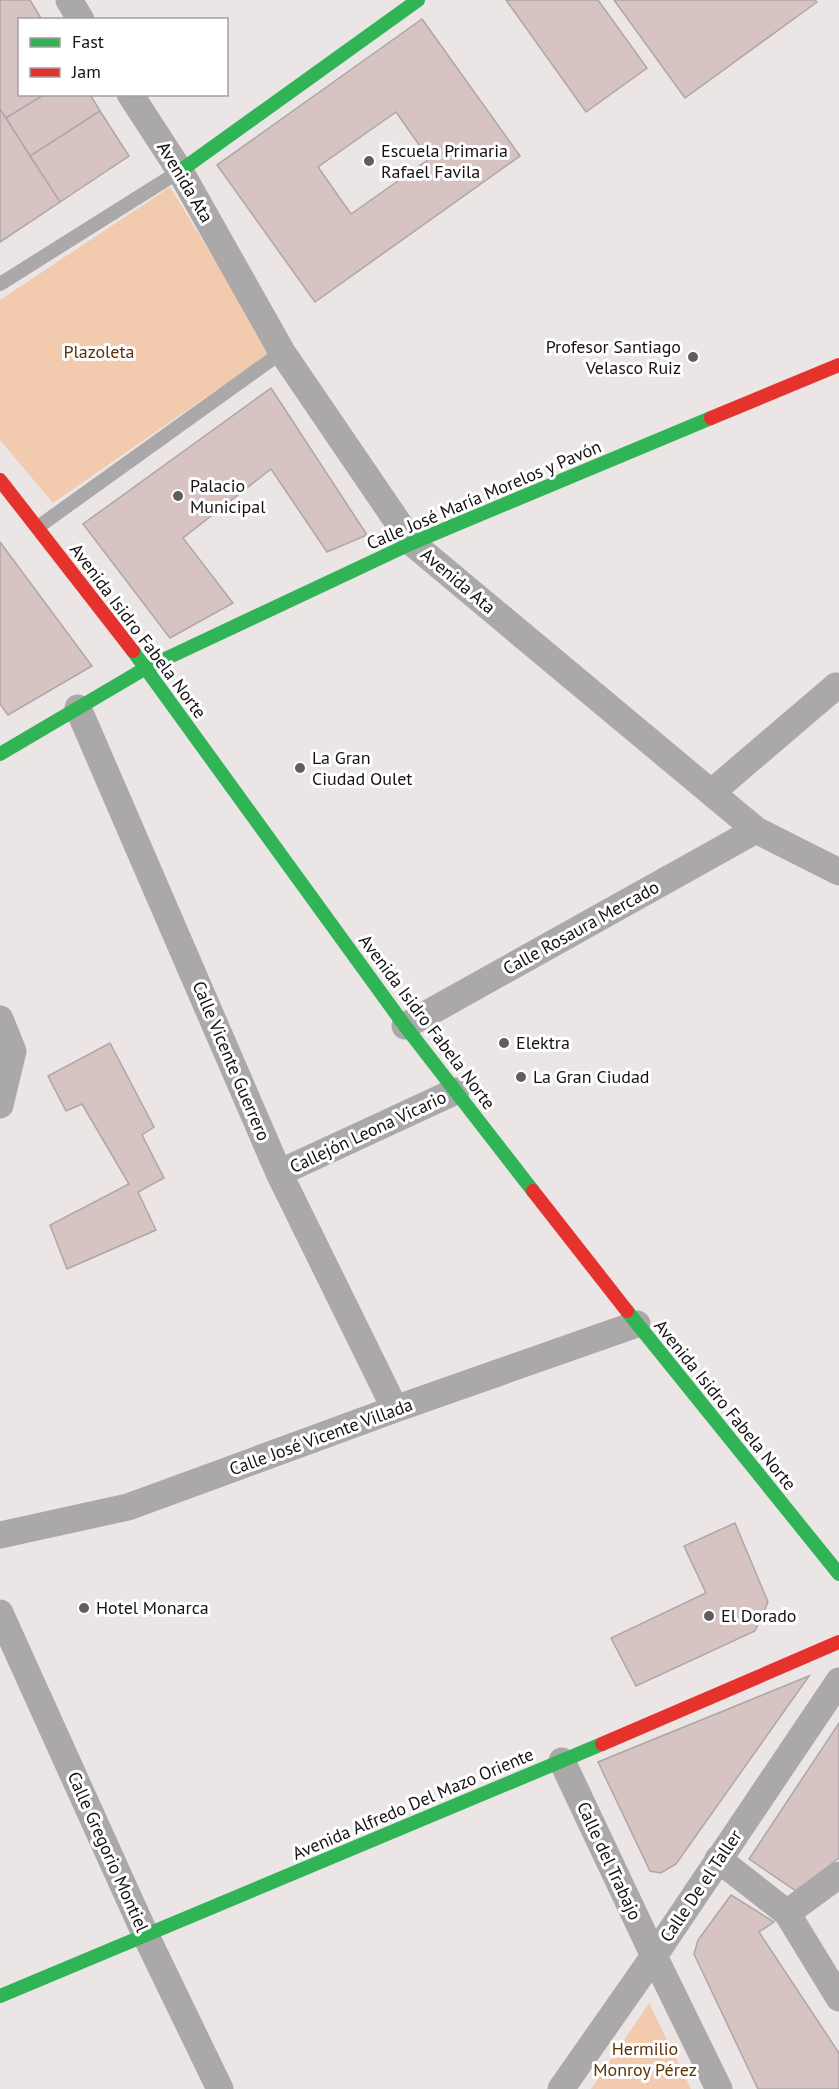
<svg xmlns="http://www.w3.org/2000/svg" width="839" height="2089" viewBox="0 0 839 2089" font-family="'PT Sans',sans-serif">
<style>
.green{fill:#f2cbae}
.building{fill:#d7c3c1;stroke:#ada7a7;stroke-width:1.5;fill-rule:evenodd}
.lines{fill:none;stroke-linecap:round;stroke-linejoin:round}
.lane{stroke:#aaa8a9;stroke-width:14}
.street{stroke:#aaa8a9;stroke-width:27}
.fast{stroke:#30b455;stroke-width:14}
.jam{stroke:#e5322d;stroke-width:14}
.poi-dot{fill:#615c5d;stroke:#fff;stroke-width:2}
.labels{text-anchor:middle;stroke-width:6;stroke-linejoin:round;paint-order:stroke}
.poi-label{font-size:18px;fill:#161213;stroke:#fff;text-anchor:start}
.street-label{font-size:18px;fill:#161213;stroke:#fff}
.park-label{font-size:18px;fill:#5d3104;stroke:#fff}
</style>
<rect width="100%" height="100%" fill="#ece5e6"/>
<path class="green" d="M170,187L271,352L53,503L0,440V300Z
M649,2003L691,2089H591Z"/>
<path class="building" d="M0,0H30L42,20H20V94H45L6,118L0,109Z
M506,0H598L647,68L586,112Z
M614,0H815L817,2L685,98Z
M422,19L520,156L315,302L217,165ZM396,112L429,159L351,214L318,167Z
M45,94H90L100,111L30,156L6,118Z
M0,109L60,202L0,242Z
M100,111L129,156L60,202L30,156Z
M271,388L367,535L327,552L271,469L183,538L233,603L170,638L83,524Z
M0,542L92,666L8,715L0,704Z
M110,1043L154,1127L142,1135L164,1178L138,1192L156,1230L67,1269L50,1225L129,1184L82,1104L66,1111L48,1076Z
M735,1523L768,1602L755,1631L636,1686L611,1638L706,1593L684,1546Z
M809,1676L676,1864L661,1873L650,1871L598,1762Z
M839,1723V1858L796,1891L749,1859Z
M731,1895L774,1922L759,1932L839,2053V2089H758L694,1954L698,1940Z"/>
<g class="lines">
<path class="lane" d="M0,284L180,171
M38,527L282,352"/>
<path class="street" d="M69,0L81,20
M130,94L180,171L282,352L412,543L756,830L839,872
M78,708L279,1173L395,1409
M712,792L836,686
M0,1019L13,1051L0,1105
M405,1026L756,830
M279,1173L456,1091
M0,1535L128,1507L395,1409L637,1324
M0,1613L146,1936L220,2089
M562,1761L654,1956L719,2089
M718,1859L787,1913
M839,1875L787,1913L839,1998
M561,2089L654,1956L839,1681"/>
<path class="fast" d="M180,171L418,0
M133,651L405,1026L533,1191
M0,754L146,668L412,543L711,418
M627,1311L839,1574
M0,1996L602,1744"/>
<path class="jam" d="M711,418L839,365
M0,480L133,651
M533,1191L627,1311
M602,1744L839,1642"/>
</g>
<g class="poi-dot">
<circle cx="369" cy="161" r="6"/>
<circle cx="693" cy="357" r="6"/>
<circle cx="178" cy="496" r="6"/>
<circle cx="300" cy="768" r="6"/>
<circle cx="504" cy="1043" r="6"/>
<circle cx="521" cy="1077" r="6"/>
<circle cx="84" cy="1608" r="6"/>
<circle cx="709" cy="1616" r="6"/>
</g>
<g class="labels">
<g class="poi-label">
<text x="381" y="157">Escuela Primaria<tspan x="381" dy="21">Rafael Favila</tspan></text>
<text x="681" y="353" text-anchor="end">Profesor Santiago<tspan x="681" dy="21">Velasco Ruiz</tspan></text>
<text x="190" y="492">Palacio<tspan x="190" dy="21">Municipal</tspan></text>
<text x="312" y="764">La Gran<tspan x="312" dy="21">Ciudad Oulet</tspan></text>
<text x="516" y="1049">Elektra</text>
<text x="533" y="1083">La Gran Ciudad</text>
<text x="96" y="1614">Hotel Monarca</text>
<text x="721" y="1622">El Dorado</text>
</g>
<g class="street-label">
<text transform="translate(185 182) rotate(59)" y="6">Avenida Ata</text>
<text transform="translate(484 495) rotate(-23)" y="6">Calle José María Morelos y Pavón</text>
<text transform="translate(458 581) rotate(40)" y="6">Avenida Ata</text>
<text transform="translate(138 631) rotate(53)" y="6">Avenida Isidro Fabela Norte</text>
<text transform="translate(581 928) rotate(-29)" y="6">Calle Rosaura Mercado</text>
<text transform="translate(427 1022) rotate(53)" y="6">Avenida Isidro Fabela Norte</text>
<text transform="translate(231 1061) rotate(67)" y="6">Calle Vicente Guerrero</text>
<text transform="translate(368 1132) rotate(-25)" y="6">Callejón Leona Vicario</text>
<text transform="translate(725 1405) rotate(51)" y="6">Avenida Isidro Fabela Norte</text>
<text transform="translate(321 1437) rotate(-20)" y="6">Calle José Vicente Villada</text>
<text transform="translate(413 1804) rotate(-23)" y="6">Avenida Alfredo Del Mazo Oriente</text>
<text transform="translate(108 1852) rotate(66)" y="6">Calle Gregorio Montiel</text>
<text transform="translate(609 1861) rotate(65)" y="6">Calle del Trabajo</text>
<text transform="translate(701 1886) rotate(-56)" y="6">Calle De el Taller</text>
</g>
<g class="park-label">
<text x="99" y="358">Plazoleta</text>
<text x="645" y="2055">Hermilio<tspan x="645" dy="21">Monroy Pérez</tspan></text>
</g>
</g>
<rect x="18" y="18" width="210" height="78" fill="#ffffff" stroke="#a2a0a1" stroke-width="1.5"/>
<rect x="30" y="38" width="30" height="9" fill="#30b455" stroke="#a2a0a1" stroke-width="1.5"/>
<text x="72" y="48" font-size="18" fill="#161213">Fast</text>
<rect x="30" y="68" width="30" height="9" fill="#e5322d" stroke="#a2a0a1" stroke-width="1.5"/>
<text x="72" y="78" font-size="18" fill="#161213">Jam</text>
</svg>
